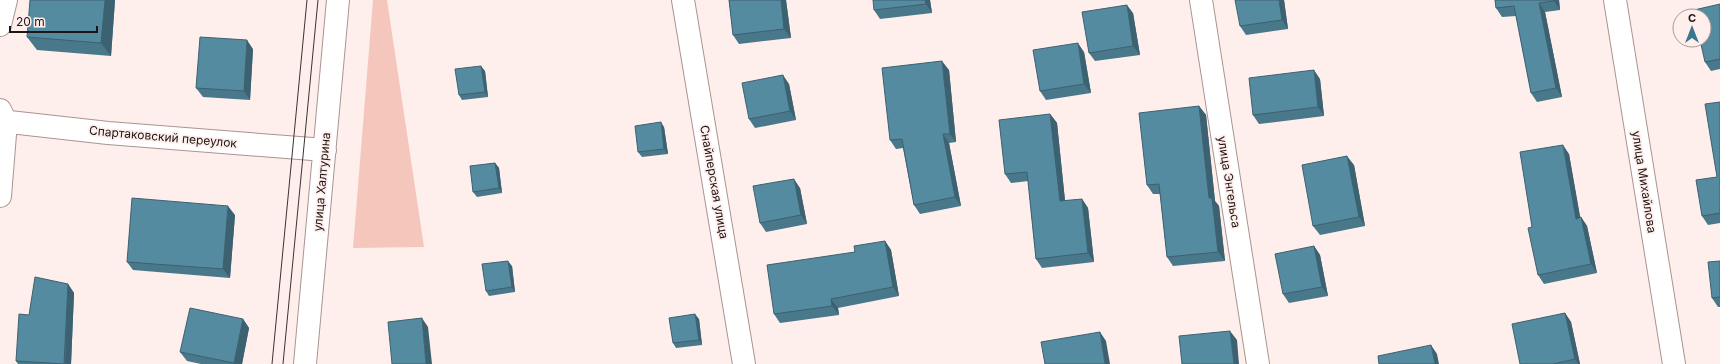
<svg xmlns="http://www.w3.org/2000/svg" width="1720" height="364" viewBox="0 0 1720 364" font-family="Inter,sans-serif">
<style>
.green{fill:#f5c6bc}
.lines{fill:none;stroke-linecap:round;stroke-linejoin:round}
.street-casing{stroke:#aa948f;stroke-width:24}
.street{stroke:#fff;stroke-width:22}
.tram{stroke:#3b3230;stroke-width:1}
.wall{fill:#49788a}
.shaded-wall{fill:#3c6170}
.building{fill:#558ba0;stroke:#3c6170}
.labels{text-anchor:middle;stroke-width:3.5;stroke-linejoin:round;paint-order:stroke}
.street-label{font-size:12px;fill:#1e1614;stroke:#feefec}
</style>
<rect width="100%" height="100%" fill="#feefec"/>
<path class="green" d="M373,0H387L424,247L353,248Z"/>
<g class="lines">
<g class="street-casing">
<path id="street" d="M683,0L744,364
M1201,0L1258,364
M1615,0L1674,364
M0,25L6,0
M0,110L6,122L0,196
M0,121L108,133L325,150
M305,364L338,0"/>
</g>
<use href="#street" class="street"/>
<path class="tram" d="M272,364L307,0
M283,364L318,0"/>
</g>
<path class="wall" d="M115,0L111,56L37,50L27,37Z
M729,0H786L791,38L739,44L733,35Z
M930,0L932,13L880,19L874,10Z
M1284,0L1288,29L1246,35L1240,26Z
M1495,0H1559L1560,10L1545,12L1562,97L1537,102L1531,93L1516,16L1502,17L1496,8Z
M1720,4V69L1711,71L1705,62Z
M1133,13L1140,55L1095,61L1089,53Z
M253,49L250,100L203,97L196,88Z
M1084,52L1091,93L1046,100L1040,91Z
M949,70L956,142L949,143L961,206L920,214L914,205L903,148L896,149L890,140Z
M485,71L488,97L462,100L459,95Z
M1320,79L1324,116L1259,124L1253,115Z
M789,84L796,120L755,128L749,119Z
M1720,102V223L1708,225L1702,216L1717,177Z
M1199,106L1206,115L1215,201L1219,206L1225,261L1173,266L1167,257L1160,194H1153L1147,185Z
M1050,114L1057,123L1065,201L1082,199L1088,208L1094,262L1042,268L1036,259L1028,181L1011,183L1005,174Z
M664,127L668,154L642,157L638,152Z
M1569,154L1580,218L1581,217L1587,226L1597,273L1544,284L1538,275L1532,227Z
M495,163L499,168L502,193L477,197L473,192Z
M1354,165L1365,226L1320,235L1313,226Z
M800,188L807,224L766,232L760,223Z
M235,215L230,278L133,270L127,262Z
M885,241L891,250L899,296L838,308L839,315L780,323L774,314L855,252Z
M1314,246L1320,255L1328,296L1289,303L1283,294Z
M1720,261V307H1718L1712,298Z
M512,266L515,292L489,296L486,291Z
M68,284L74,293L71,364H18L16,361L29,315Z
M1565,313L1571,322L1580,364H1520Z
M243,319L249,328L242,364H201L187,361L180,352Z
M699,319L702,345L676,348L673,343Z"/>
<path class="shaded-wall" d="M105,0H115L111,56L101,43Z
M781,0H786L791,38L784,29Z
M925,0H930L932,13L926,4Z
M1279,0H1284L1288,29L1282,20Z
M1553,0H1559L1560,10L1554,1Z
M1539,3L1545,12L1562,97L1556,88Z
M1127,5L1133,13L1140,55L1133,46Z
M247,40L253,49L250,100L244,91Z
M1078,43L1084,52L1091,93L1084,84Z
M942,61L949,70L956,142L950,134Z
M481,66L485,71L488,97L485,92Z
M1314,70L1320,79L1324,116L1318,107Z
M783,75L789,84L796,120L790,111Z
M1199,106L1206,115L1215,201L1219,206L1225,261L1218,252L1209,198Z
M1050,114L1057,123L1066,210L1060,201Z
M661,122L664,127L668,154L664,149Z
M943,134L949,143L961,206L955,197Z
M1563,145L1569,154L1582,227L1576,219Z
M1347,156L1354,165L1365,226L1359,217Z
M495,163L499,168L502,193L499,188Z
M794,179L800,188L807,224L801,215Z
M1082,199L1088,208L1094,262L1088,253Z
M228,206L235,215L230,278L223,269Z
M1581,217L1587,226L1597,273L1591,264Z
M885,241L891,250L899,296L893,287Z
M1314,246L1320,255L1328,296L1322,287Z
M508,261L512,266L515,292L512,287Z
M68,284L74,293L71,364H65Z
M831,299L838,308L839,315L832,306Z
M1565,313L1571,322L1580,364H1578L1575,359Z
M695,314L699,319L702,345L699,340Z
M422,318L428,327L432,364H426Z
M243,319L249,328L242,364H234V363Z
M1230,331L1237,340L1239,364H1234Z
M1100,332L1106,341L1110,364H1105Z
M1431,345L1437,354L1439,364H1435Z"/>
<path class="building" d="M30,0H105L101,43L27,37Z
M729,0H781L784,29L733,35Z
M873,0H925L926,4L874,10Z
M1235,0H1279L1282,20L1240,26Z
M1495,0H1553L1554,1L1539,3L1556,88L1531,93L1514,6L1496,8Z
M1720,4V59L1705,62L1700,40H1704V16H1695L1694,10Z
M1127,5L1133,46L1089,53L1082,12Z
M200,37L247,40L244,91L196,88Z
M1078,43L1084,84L1040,91L1033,50Z
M942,61L950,134H943L955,197L914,205L902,139L890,140L882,68Z
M481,66L485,92L459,95L455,69Z
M1314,70L1318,107L1253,115L1249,78Z
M783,75L790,111L749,119L742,83Z
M1720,102V213L1702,216L1696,180L1717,177L1705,104Z
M1199,106L1209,198H1212L1218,252L1167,257L1159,184L1147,185L1139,113Z
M1050,114L1060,201L1082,199L1088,253L1036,259L1027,172L1005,174L999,120Z
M661,122L664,149L638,152L635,126Z
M1563,145L1576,219L1581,217L1591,264L1538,275L1528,228L1532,227L1520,152Z
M1347,156L1359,217L1313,226L1302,165Z
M495,163L499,188L473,192L470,166Z
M794,179L801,215L760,223L753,186Z
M132,198L228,206L223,269L127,262Z
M885,241L893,287L831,299L832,306L774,314L767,265L855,252L854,246Z
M1314,246L1322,287L1283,294L1275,254Z
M508,261L512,287L486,291L482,264Z
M1720,261V297L1712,298L1708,262Z
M35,277L68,284L64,364L16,361L19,314L29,315Z
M190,308L243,319L234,363L180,352Z
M1565,313L1575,359L1553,364H1520L1512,324Z
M695,314L699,340L673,343L669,318Z
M422,318L426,364H392L388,322Z
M1230,331L1234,364H1182L1179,336Z
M1100,332L1105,364H1045L1041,342Z
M1431,345L1435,364H1379L1378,356Z"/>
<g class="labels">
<g class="street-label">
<text transform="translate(163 137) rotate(5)" y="4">Спартаковский переулок</text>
<text transform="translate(322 182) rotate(-85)" y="4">улица Халтурина</text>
<text transform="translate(714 182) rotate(80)" y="4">Снайперская улица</text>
<text transform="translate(1229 182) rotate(81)" y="4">улица Энгельса</text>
<text transform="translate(1644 182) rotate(81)" y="4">улица Михайлова</text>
</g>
</g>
<g transform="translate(1692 28)"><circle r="19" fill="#feefec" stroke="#a49896"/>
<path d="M0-3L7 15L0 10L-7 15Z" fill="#3a768d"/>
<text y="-6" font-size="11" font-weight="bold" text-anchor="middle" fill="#1e1614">С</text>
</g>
<path d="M10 26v6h87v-6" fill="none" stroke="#1e1614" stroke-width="2"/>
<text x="16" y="26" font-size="12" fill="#1e1614" stroke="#feefec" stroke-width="3" paint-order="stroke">20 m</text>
</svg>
